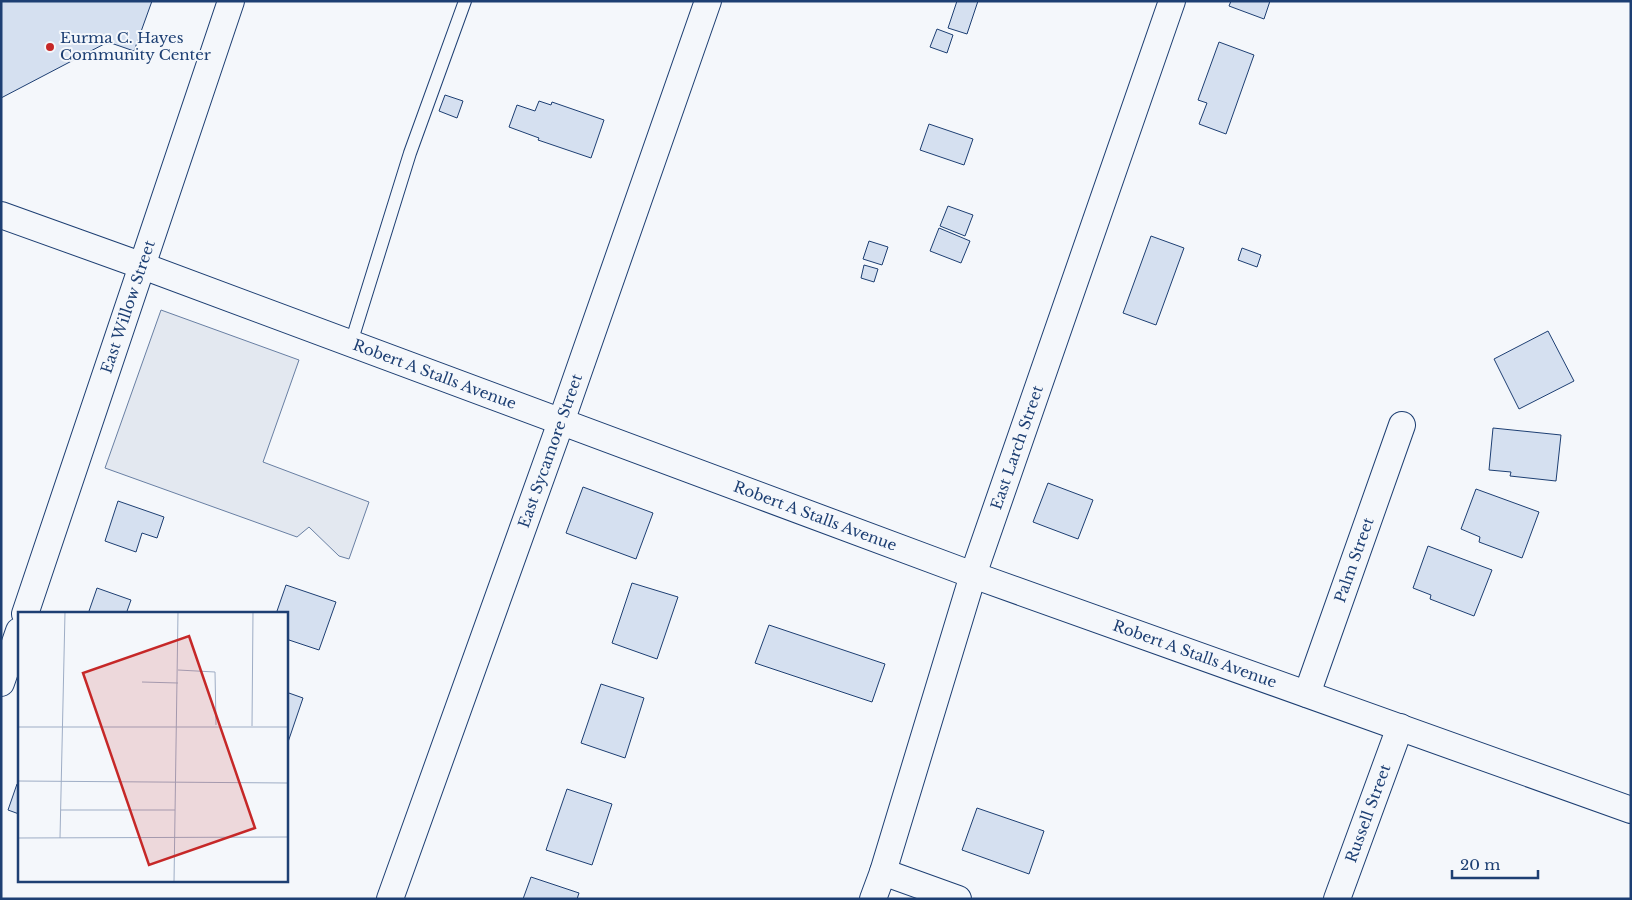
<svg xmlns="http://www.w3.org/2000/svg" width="1632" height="900" viewBox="0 0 1632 900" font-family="'Libre Baskerville',serif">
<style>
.parking{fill:#e3e8f0;stroke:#687fa3}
.building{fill:#d5e0f0;stroke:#1d3f73}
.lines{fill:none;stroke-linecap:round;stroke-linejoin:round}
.lane-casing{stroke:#1d3f73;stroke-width:14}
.street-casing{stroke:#1d3f73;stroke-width:28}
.lane{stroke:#f4f7fb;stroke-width:12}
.street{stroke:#f4f7fb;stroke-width:26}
.poi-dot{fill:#c62828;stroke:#f4f7fb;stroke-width:2}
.labels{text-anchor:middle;stroke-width:4;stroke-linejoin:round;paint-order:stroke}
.poi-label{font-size:15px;fill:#1d3f73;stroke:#f4f7fb;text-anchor:start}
.street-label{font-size:15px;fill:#1d3f73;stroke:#f4f7fb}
.inset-road{fill:none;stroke:#9eadc5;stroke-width:1}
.view{fill:#c62828;fill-opacity:0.15;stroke:#c62828;stroke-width:2.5}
.inset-edge{fill:none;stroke:#1d3f73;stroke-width:2.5}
</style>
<rect width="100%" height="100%" fill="#f4f7fb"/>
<path class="parking" d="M161,310L299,360L263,462L369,502L349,559L339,556L309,527L297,537L105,468Z"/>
<path class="building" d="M1,1H152L134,51L108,42L1,98Z
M957,1H978L967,34L948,28Z
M1231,1H1270L1264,19L1229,6Z
M937,29L953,35L947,53L930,47Z
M1219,42L1254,55L1226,134L1199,124L1207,103L1198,100Z
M445,95L463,101L457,118L439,111Z
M539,101L551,105L552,102L604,120L591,158L538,140L539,138L509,127L517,105L535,111Z
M929,124L973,139L964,165L920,150Z
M948,206L973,215L965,236L940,226Z
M939,228L970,241L961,263L930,251Z
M1151,236L1184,248L1156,325L1123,313Z
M869,241L888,247L882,265L863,259Z
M1242,248L1261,255L1257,267L1238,260Z
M864,265L878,269L874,282L861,278Z
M1548,331L1574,381L1519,409L1494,359Z
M1493,428L1561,435L1556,481L1510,476L1511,472L1489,470Z
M1048,483L1093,500L1078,539L1033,522Z
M583,487L653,513L636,559L566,533Z
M1476,489L1539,512L1522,558L1479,542L1480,537L1461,529Z
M118,501L164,517L157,538L142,533L136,552L105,541Z
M1428,546L1492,570L1474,616L1430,599L1431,595L1413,588Z
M632,583L678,597L657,659L612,643Z
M286,585L336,602L319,650L286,639V614H276Z
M97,588L131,600L126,614H88Z
M769,625L885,664L872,702L755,663Z
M601,684L644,698L625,758L581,743Z
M286,692L303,698L286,748Z
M17,784H19V814L8,810Z
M567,789L612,804L592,865L546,850Z
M977,808L1044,831L1029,874L962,850Z
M531,877L579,893L577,899H523Z"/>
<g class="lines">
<g class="lane-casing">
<path id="lane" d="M351,343L410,153L465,1"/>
</g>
<g class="street-casing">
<g id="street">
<path id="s1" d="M1,215L143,266L973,575L1631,810"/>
<path id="s2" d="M25,614L231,1"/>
<path d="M1,683L19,631"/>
<path id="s3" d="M1307,694L1402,425"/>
<path d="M883,872L958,899"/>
<path id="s4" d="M390,899L561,422L708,1"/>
<path id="s5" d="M873,899L883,872L973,575L1172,1"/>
<path id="s6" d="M1337,899L1400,727"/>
</g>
</g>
<use href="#lane" class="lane"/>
<use href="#street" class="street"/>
</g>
<circle class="poi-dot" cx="50" cy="47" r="5"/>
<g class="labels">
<g class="poi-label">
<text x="60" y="43">Eurma C. Hayes<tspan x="60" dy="17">Community Center</tspan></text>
</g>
<g class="street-label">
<text dy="5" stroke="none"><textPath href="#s2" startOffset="324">East Willow Street</textPath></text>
<text dy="5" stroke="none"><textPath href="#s1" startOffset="462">Robert A Stalls Avenue</textPath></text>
<text dy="5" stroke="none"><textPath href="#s5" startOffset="474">East Larch Street</textPath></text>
<text dy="5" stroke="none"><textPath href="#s4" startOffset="476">East Sycamore Street</textPath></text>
<text dy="5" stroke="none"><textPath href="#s1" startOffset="868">Robert A Stalls Avenue</textPath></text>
<text dy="5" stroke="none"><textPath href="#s3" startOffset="142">Palm Street</textPath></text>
<text dy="5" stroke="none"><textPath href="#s1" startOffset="1272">Robert A Stalls Avenue</textPath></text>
<text dy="5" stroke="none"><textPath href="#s6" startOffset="91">Russell Street</textPath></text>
</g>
</g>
<g transform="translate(18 612)">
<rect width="270" height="270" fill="#f4f7fb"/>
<path class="inset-road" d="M52,0H79M160,58L197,60L198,113M124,70L160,71M234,114L235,0M0,115H270M0,169L270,171M43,198H157M0,226L270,225M42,226L47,0M156,270L160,0"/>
<path class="view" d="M171,24L237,216L131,253L65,61Z"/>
<rect width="270" height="270" class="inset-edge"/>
</g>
<rect width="1632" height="900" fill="none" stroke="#1d3f73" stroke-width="5"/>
<path d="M1452 870v8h86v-8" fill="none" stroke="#1d3f73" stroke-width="2.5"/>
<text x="1460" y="870" font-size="15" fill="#1d3f73" stroke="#f4f7fb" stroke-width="4" paint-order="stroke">20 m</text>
</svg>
